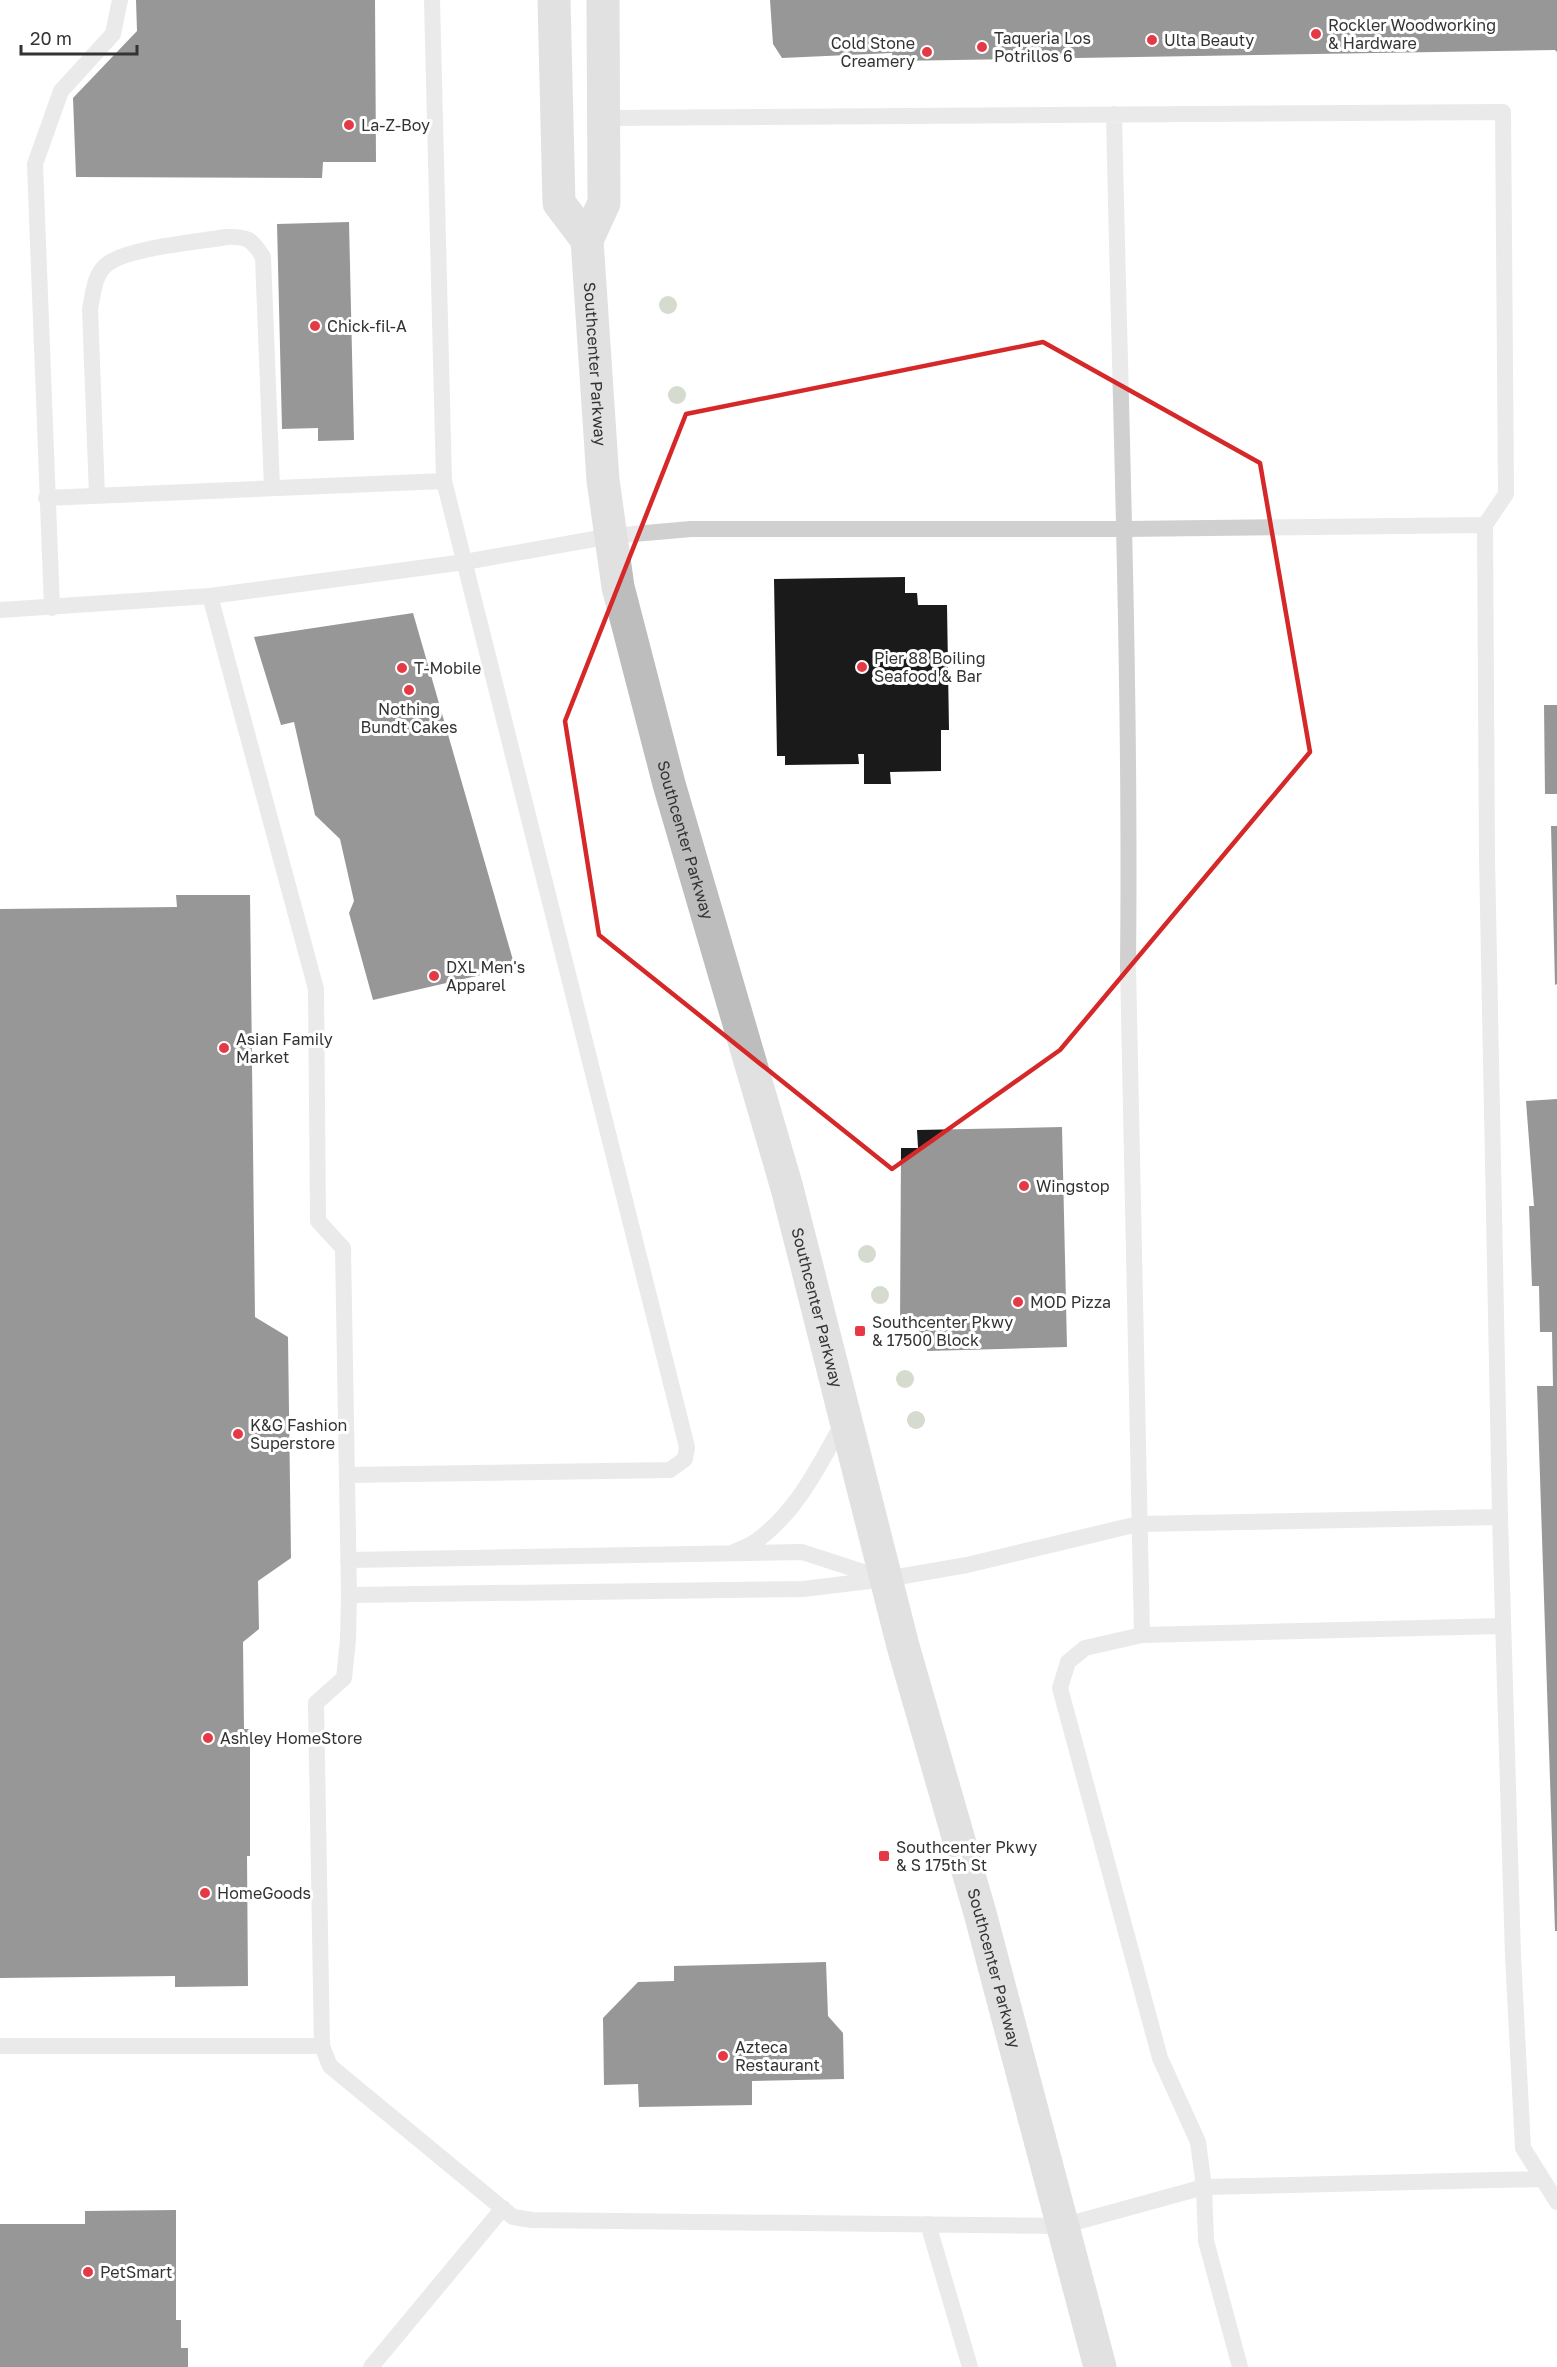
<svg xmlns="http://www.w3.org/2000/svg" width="1557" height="2367" viewBox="0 0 1557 2367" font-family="'Golos Text',sans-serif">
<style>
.building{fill:#1a1a1a}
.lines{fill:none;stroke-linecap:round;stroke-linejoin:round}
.lane{stroke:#d0d0d0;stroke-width:16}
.secondary{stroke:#bdbdbd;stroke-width:33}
.tree{fill:#a2b095}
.marked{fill:none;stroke:#d62828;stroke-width:4.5;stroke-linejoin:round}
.poi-dot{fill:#e63946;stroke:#fff;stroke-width:2}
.labels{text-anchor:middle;stroke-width:6;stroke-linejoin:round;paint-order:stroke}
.poi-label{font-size:16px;fill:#333;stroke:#fff;text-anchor:start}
.street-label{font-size:16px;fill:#333;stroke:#fff}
</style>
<rect width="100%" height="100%" fill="#fff"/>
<path class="building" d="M136,0H375L376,162H323L322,178L76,177L73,98L137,31Z
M770,0H1557V52L1555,50L893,61L892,53L782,58L773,44Z
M349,222L354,440L318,441V428L282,429L277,224Z
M905,577V593H917L918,605H947L949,730H941V771L890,772L891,784H864V754H858L859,764L785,765V756H777L774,579Z
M413,613L515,967L373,1000L349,913L354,901L340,839L315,815L294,722L281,725L254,637Z
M1544,705H1557V794H1545Z
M1551,826H1557V984L1555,985Z
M176,895H250L255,1317L288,1337L291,1558L258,1581L259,1629L243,1642L244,1729H250V1856H247L248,1986L175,1987V1976L0,1978V909L177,907Z
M1557,1099V1931H1555L1537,1386H1553L1552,1332H1540L1539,1286H1532L1529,1206H1534L1526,1101Z
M1062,1127L1067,1347L927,1351V1343H919V1326H900L901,1148H918L917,1130Z
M826,1962L828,2016L843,2033L844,2079L752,2081V2105L639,2107L638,2084L604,2085L603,2018L638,1982L674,1981V1966Z
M176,2210V2320H181V2348H188V2367H0V2224H85V2211Z"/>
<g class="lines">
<path class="lane" d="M1114,114C1120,398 1131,682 1128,966L1142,1635
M602,118L1503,112L1506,494L1485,525L1487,858L1500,1517L1513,1956L1523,2148L1557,2202
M97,496L90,309C93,295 94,276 105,266C123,248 198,242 226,237C247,236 252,239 263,257L272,488
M46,498L444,481
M210,596L316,989L318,1221L343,1248L349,1595L348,1640L344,1678L316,1703L322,2046L330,2066L513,2217L532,2220L1062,2226L1204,2187L1541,2179
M52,608L35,164L61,91L113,34L120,0
M0,610L210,596L465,562L611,536L691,529H1124L1485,525
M347,1475L670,1470L685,1459L687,1447L444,481L432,0
M734,1552C742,1548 752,1545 759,1539C799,1509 820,1463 844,1421
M348,1560L802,1552L879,1577
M349,1595L803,1589L886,1579L967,1565L1138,1524L1500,1517
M0,2046H322
M928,2224L970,2367
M371,2367L503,2208
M1240,2367L1206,2241L1204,2187L1198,2142L1160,2058L1060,1688L1068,1662L1085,1648L1142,1635L1502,1626"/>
<g class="secondary">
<path d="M554,0L559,203L587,240"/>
<path id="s1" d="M603,0L604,203L587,240L603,480L618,587L669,784L787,1188L903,1646L980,1913L1100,2367"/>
</g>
</g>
<g class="tree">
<circle cx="668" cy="305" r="9"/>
<circle cx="677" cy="395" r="9"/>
<circle cx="867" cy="1254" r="9"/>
<circle cx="880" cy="1295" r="9"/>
<circle cx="905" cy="1379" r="9"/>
<circle cx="916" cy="1420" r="9"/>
</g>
<path d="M0 0H1557V2367H0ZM1043,342L1260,463L1310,752L1060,1050L892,1169L599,935L565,721L686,414Z" fill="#fff" fill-opacity=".55" fill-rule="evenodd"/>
<path class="marked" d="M1043,342L1260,463L1310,752L1060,1050L892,1169L599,935L565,721L686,414Z"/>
<g class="poi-dot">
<circle cx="1316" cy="34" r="6"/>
<circle cx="1152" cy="40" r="6"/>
<circle cx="982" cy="47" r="6"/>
<circle cx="927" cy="52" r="6"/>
<circle cx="349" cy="125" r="6"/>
<circle cx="315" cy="326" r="6"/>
<circle cx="862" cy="667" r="6"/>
<circle cx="402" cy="668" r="6"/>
<circle cx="409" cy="690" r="6"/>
<circle cx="434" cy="976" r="6"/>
<circle cx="224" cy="1048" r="6"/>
<circle cx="1024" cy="1186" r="6"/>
<circle cx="1018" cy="1302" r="6"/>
<rect x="854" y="1325" width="12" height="12" rx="3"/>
<circle cx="238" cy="1434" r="6"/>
<circle cx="208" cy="1738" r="6"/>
<rect x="878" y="1850" width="12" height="12" rx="3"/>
<circle cx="205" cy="1893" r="6"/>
<circle cx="723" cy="2056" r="6"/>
<circle cx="88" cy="2272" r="6"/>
</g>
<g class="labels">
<g class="poi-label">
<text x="1328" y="31">Rockler Woodworking<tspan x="1328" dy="18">&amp; Hardware</tspan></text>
<text x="994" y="44">Taqueria Los<tspan x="994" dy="18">Potrillos 6</tspan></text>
<text x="1164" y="46">Ulta Beauty</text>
<text x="915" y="49" text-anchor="end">Cold Stone<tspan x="915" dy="18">Creamery</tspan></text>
<text x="361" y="131">La-Z-Boy</text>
<text x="327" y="332">Chick-fil-A</text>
<text x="874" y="664">Pier 88 Boiling<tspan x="874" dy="18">Seafood &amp; Bar</tspan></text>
<text x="414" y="674">T-Mobile</text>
<text x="409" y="715" text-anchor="middle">Nothing<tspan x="409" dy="18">Bundt Cakes</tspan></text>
<text x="446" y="973">DXL Men's<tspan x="446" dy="18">Apparel</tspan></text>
<text x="236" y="1045">Asian Family<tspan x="236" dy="18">Market</tspan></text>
<text x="1036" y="1192">Wingstop</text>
<text x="1030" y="1308">MOD Pizza</text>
<text x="872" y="1328">Southcenter Pkwy<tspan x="872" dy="18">&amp; 17500 Block</tspan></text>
<text x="250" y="1431">K&amp;G Fashion<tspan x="250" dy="18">Superstore</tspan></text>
<text x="220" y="1744">Ashley HomeStore</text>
<text x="896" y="1853">Southcenter Pkwy<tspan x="896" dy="18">&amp; S 175th St</tspan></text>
<text x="217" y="1899">HomeGoods</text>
<text x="735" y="2053">Azteca<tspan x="735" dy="18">Restaurant</tspan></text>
<text x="100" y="2278">PetSmart</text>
</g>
<g class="street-label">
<text dy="6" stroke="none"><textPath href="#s1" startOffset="368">Southcenter Parkway</textPath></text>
<text dy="6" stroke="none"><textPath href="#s1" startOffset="854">Southcenter Parkway</textPath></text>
<text dy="6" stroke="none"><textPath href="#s1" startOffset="1340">Southcenter Parkway</textPath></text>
<text dy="6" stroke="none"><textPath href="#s1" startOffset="2024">Southcenter Parkway</textPath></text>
</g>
</g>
<path d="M21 45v9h116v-9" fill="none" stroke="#333333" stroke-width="3"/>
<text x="30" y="45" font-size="18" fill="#333333" stroke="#ffffff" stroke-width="4.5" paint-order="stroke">20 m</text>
</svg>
